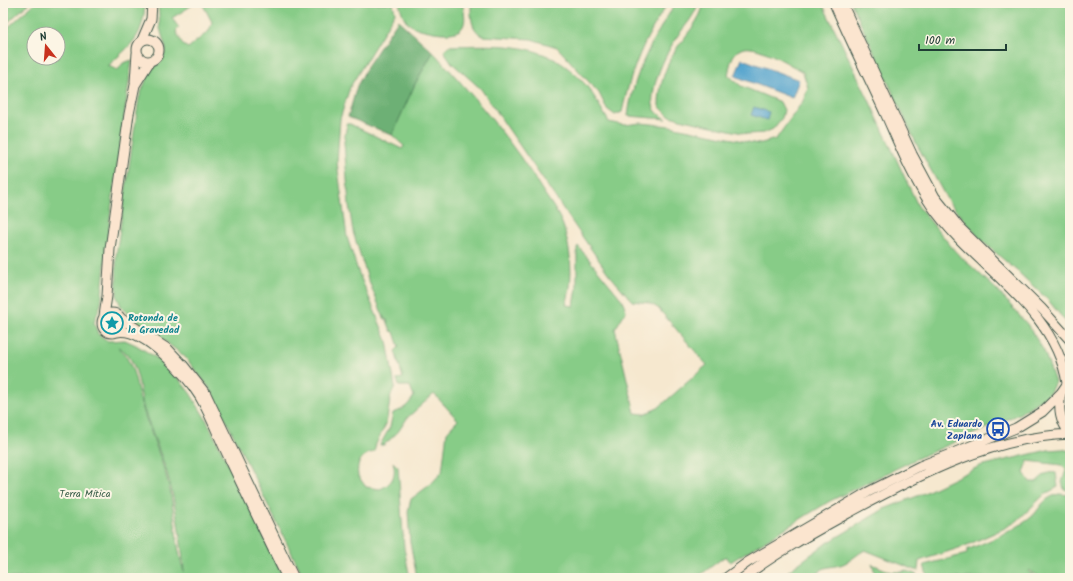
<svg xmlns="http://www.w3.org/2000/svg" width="1073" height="581" viewBox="0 0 1073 581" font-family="Kalam,sans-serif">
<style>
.green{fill:#87cc87;stroke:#53845e;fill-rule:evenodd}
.forest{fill:#6db074;stroke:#467654}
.water{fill:#54a4ce;stroke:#3a7081}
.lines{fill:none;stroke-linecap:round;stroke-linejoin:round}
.secondary-casing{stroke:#3f574b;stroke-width:11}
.secondary{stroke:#fbe5cf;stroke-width:9}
.labels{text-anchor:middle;stroke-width:4;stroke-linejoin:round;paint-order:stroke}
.culture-label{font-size:10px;font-weight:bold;fill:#0d838f;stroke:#fcf5e5;text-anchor:start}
.transit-label{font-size:10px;font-weight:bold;fill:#164399;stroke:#fcf5e5;text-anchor:end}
.park-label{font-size:10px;fill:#345a45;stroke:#fcf5e5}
</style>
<rect width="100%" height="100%" fill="#fcf5e5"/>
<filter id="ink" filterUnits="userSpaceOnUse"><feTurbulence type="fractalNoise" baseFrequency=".025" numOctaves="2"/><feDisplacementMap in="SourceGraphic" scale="8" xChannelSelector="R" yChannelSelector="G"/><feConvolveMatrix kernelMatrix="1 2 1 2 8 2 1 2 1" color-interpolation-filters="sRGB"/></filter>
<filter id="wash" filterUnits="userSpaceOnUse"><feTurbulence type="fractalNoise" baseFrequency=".012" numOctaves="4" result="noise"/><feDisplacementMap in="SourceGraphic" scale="16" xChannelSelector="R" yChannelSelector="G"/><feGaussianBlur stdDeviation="0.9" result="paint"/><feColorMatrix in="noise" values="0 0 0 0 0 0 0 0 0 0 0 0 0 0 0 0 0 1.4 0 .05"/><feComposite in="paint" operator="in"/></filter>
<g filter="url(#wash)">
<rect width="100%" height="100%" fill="#f6e8cf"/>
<path class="green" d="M3,3H29L3,27Z
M35,3H145C143,39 132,43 108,66L118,70L123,63L132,60L110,218L101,304L94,322L98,334L108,341L125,340L136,345L163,362L175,374L190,393L207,421L284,578H3V32ZM34,34H58V58H34ZM118,347C139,358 139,390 144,410C151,431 160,451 167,473C175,499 182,544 184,572C174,541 176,506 166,475C159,451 148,427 141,403C135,381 135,364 118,347Z
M158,3H193L194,4L172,18L179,28L176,31L183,45L188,48L209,31L212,22L202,3H393L395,13L350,87L340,119L337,162L347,237L358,271L387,341L395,387L391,395L386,424L376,444L374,452C361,454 356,464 358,476L366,487L380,489C392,484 397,475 393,462L398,467L404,548L410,578H304L211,390L185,357L161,338L133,319L121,306L117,297L116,256L139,98L150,70L162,61L166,49L160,28Z
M399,3H462C470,30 460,36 434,32C425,30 415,29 408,23C403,18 401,9 399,3Z
M471,3H668C643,41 632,67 622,112L615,115L607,109L599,93L557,47L531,39L483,36C470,29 471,16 471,3Z
M676,3L698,4C694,17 684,27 676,38C666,54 658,71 654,89C651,105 652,112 667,119L628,116C633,74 653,38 676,3Z
M703,3H822L869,100L918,206L955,251L997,290L1027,324L1044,351L1055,382L1049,394L1019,414L918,458L830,501L732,561L730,562L727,557H724L696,578H417L410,542L408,511L411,499L431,484L442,472L447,432L458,420L434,394L408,417L398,432L384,445H380L390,427L393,413C403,410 409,405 414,396L410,386H399L397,379L403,378L395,351L399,347L394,332L391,331L387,320L384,318L368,279L353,232L349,205L344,142L347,124H350L402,149L404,146L392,135L415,84L433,52C474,96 513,142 544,193C553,206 563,220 566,236C572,258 573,283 566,305L574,306L577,288V248L578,246L623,301L626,311L615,329L635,413L644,414L658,408L707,365L658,308L649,303L632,301L608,273L577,229L481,89L452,63L444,51L448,46C502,45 545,40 584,83C594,94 601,109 609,122L624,125L641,123L670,126L758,144L776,139L803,101L808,88L803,72C790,65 755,42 741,49C731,53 730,66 728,75L741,86L780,102L784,110L782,118L773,129L764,133L747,134L680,119L668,115L659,106C659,86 665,68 675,51C683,38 703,18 703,3Z
M851,3H1070V327L1048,300L1017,271L982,241L948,201L917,145Z
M1062,449L1070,451V491L1064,489L1062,482L1066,470L1061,465L1028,461L1024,473L1030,482H1036C1043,477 1045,471 1056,473L1058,487L1045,494L1017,521L1005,528L965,546L919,561L918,571L865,550C857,554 852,560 845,563C834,569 821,563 816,578H779L824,545L884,509L920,495L980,466L1048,450Z
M1059,494L1070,495V578H1041L1029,570L1028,571L1036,578H928L924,565L967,554V550C988,541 1010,533 1029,519C1041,510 1040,499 1059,494Z
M872,564L891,572H904V570L917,575L919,578H877Z"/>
<path class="forest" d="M398,20L433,52L415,84L392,135L348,117L357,86L368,65Z"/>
<path class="water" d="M742,59L799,80L792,98L735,76Z
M754,107L769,112L767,120L751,115Z"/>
</g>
<g filter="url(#ink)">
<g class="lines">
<g class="secondary-casing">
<path id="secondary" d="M834,3C850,40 868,76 885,113C899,144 912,177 931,205C973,267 1054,304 1067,383
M842,3L912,154L935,197L960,228L1042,309L1070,340
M137 50a11 11 0 1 1 22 0a11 11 0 1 1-22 0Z
M142,40L151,19L152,3
M135,82L137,53
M102 323a10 10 0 1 1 20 0a10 10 0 1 1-20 0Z
M104,316L107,296L110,249L129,114L135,85L150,61
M122,319L168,349L183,365L206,394L294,578
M117,332C144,327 187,376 200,397C211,416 219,438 229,458C248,498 267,538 287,578
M1061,393C1058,409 1060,421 1070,434
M726,578L748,562L868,492L920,466L1016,428L1042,412L1061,393L1070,380
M743,578C777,552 816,531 854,510C921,474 992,437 1070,434"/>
</g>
<use href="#secondary" class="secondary"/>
</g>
</g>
<defs>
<g id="sight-ring" transform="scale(1.15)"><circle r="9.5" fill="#fcf5e5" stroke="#0f9aa8" stroke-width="1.5"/><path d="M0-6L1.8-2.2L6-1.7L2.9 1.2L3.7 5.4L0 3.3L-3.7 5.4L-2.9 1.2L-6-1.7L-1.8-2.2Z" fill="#0f9aa8"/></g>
<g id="bus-ring" transform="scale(1.15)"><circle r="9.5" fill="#fcf5e5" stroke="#1a4fb4" stroke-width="1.5"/><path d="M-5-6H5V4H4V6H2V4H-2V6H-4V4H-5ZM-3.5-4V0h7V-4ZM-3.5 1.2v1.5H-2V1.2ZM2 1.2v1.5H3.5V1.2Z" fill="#1a4fb4"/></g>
</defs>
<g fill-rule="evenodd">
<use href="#sight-ring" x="112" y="323"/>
<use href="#bus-ring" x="998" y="429"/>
</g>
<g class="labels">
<g class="culture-label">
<text x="128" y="321">Rotonda de<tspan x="128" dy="12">la Gravedad</tspan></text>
</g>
<g class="transit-label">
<text x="982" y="427">Av. Eduardo<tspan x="982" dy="12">Zaplana</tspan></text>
</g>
<g class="park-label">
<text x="85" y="497">Terra Mítica</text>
</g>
</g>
<rect width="1073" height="581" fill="none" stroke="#fcf5e5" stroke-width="16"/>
<g transform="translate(46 46) rotate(343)"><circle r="19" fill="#fcf5e5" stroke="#a4ab9e"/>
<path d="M0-3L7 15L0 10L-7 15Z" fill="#c8321e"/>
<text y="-6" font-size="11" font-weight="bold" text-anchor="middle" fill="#1f3d34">N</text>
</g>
<path d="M919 44v6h87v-6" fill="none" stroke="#1f3d34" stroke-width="2"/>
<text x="925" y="44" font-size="12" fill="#1f3d34" stroke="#fcf5e5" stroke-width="3" paint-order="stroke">100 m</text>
</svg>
